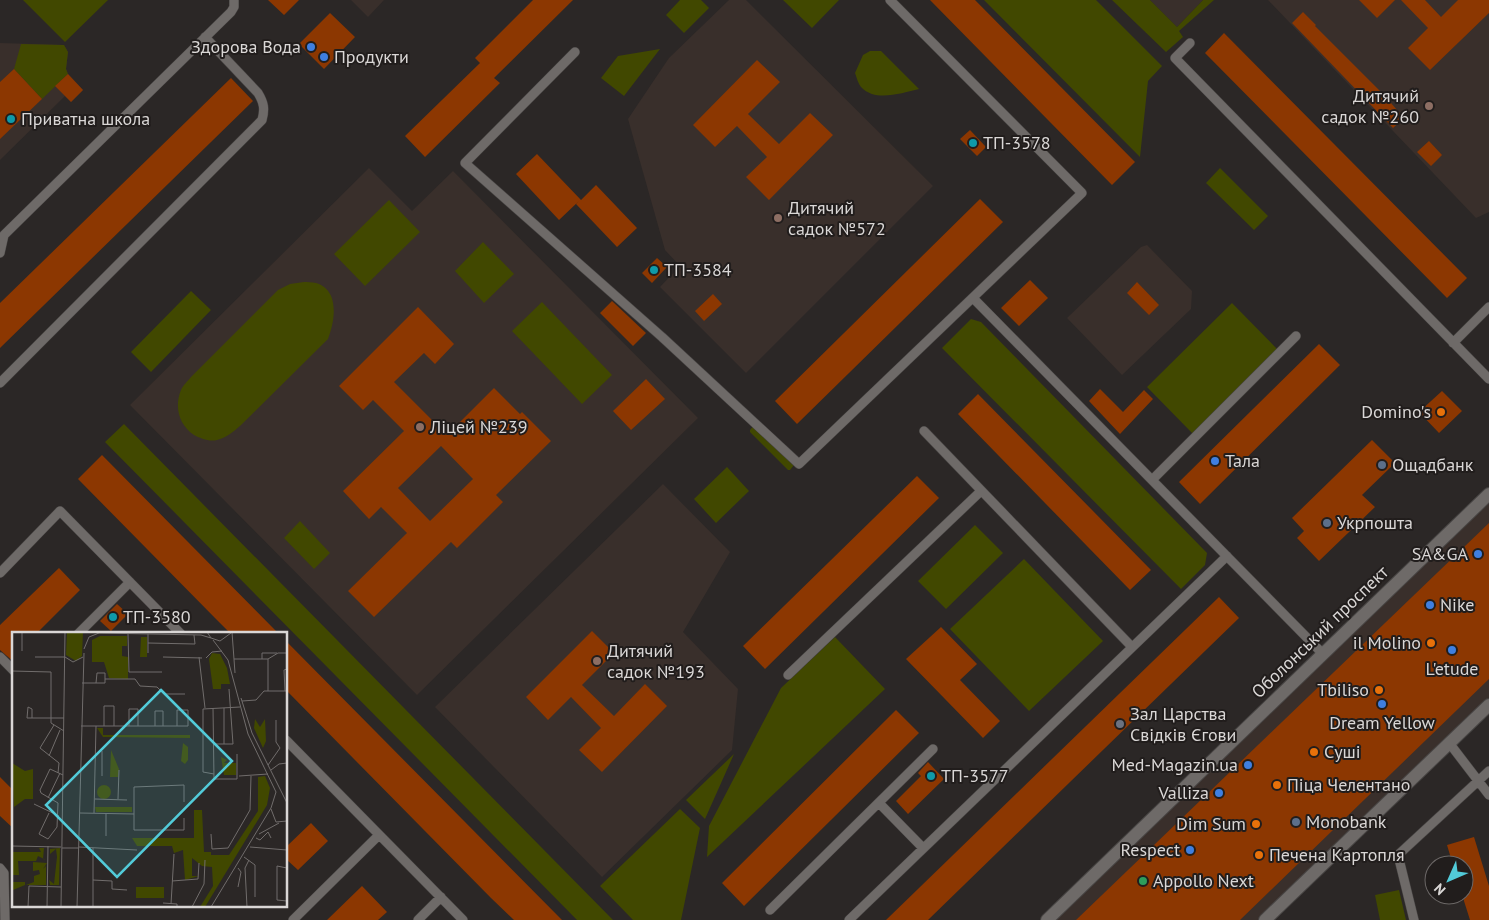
<svg xmlns="http://www.w3.org/2000/svg" width="1489" height="920" viewBox="0 0 1489 920" font-family="'PT Sans',sans-serif">
<style>
.built{fill:#392f2b}
.green{fill:#414800}
.building{fill:#8c3701;fill-rule:evenodd}
.lines{fill:none;stroke-linecap:round;stroke-linejoin:round}
.service-casing{stroke:#474443;stroke-width:10}
.secondary-casing{stroke:#474443;stroke-width:14}
.service{stroke:#6e6a68;stroke-width:9}
.secondary{stroke:#6e6a68;stroke-width:12}
.shop-dot{fill:#3f7fe0;stroke:#211d1c;stroke-width:2}
.education-dot{fill:#8d6e63;stroke:#211d1c;stroke-width:2}
.culture-dot{fill:#0f9aa8;stroke:#211d1c;stroke-width:2}
.food-dot{fill:#e8710a;stroke:#211d1c;stroke-width:2}
.service-dot{fill:#5c6f8a;stroke:#211d1c;stroke-width:2}
.worship-dot{fill:#6b7280;stroke:#211d1c;stroke-width:2}
.leisure-dot{fill:#2e9e5b;stroke:#211d1c;stroke-width:2}
.labels{text-anchor:middle;stroke-width:4;stroke-linejoin:round;paint-order:stroke}
.poi-label{font-size:18px;fill:#dad7d6;stroke:#211d1c;text-anchor:start}
.street-label{font-size:18px;fill:#dad7d6;stroke:#211d1c}
.inset-road{fill:none;stroke:#716d6c;stroke-width:1}
.view{fill:#52cbd9;fill-opacity:0.15;stroke:#52cbd9;stroke-width:2.5}
.inset-edge{fill:none;stroke:#dad7d6;stroke-width:2.5}
</style>
<rect width="100%" height="100%" fill="#2b2726"/>
<path class="built" d="M351,0H384L368,17Z
M729,0H746L933,186L746,373L660,287L680,266L665,250L628,119L669,58Z
M1150,0H1203L1177,27Z
M1268,0H1489V212L1476,218Z
M0,43L64,45L68,52L66,69L68,74L83,90L71,102L65,96L0,160Z
M369,168L412,211L453,171L698,418L417,695L130,405Z
M1147,245L1192,291L1191,309L1122,375L1067,318L1141,247Z
M663,484L730,552L683,632L738,689L732,750L602,877L435,707Z
M1489,500V698L1259,920H1053Z"/>
<path class="green" d="M23,0H108L65,42Z
M680,0H701L709,8L684,33L666,15Z
M783,0H839L812,28Z
M984,0H1096L1162,66L1148,81L1140,157Z
M1112,0H1150L1177,27L1203,0H1214L1179,31L1183,37L1166,52Z
M21,44L64,45L68,52L66,69L68,74L42,99L14,69Z
M660,49L624,96L601,78L618,56Z
M870,51H881L919,89C902,93 876,102 862,88C858,84 857,78 855,73L863,55Z
M1220,168L1268,216L1254,230L1206,183Z
M389,200L420,232L365,286L334,254Z
M483,242L514,274L484,303L455,271Z
M304,282C307,282 312,282 316,283C340,290 335,321 328,339L240,426C233,432 226,438 217,440C209,442 200,438 194,435C179,425 174,407 181,390C183,385 188,381 191,377L278,290L290,284Z
M191,291L211,310L151,372L131,352Z
M542,302L612,375L582,404L512,331Z
M1232,303L1278,350L1193,434L1147,387Z
M971,319L981,322L1207,553L1205,565L1181,589L942,348Z
M124,424L613,920H577L105,442Z
M754,425L794,465L790,470H788L750,432V430Z
M727,467L749,491L716,523L694,499Z
M300,521L330,553L314,569L284,538Z
M975,525L1003,553L946,609L918,581Z
M1024,559L1103,641L1029,711L950,629Z
M835,637L885,689L707,857L709,826L781,688Z
M734,754L705,819L686,800Z
M680,809L700,828L681,920H633L600,886Z
M1399,890L1406,920H1380L1375,895Z"/>
<path class="building" d="M268,0H299L284,15Z
M533,0H573L494,78L500,83L425,157L405,136L480,63L475,58Z
M930,0H975L1135,162L1112,185Z
M1359,0H1395L1377,18Z
M1401,0H1425L1441,17L1458,0H1489V13L1430,70L1408,48L1428,28Z
M1303,12L1316,25L1315,26L1384,95L1404,118L1393,128L1292,23Z
M330,13L355,37L324,69L299,44Z
M1224,33L1467,278L1447,298L1205,53Z
M757,60L780,82L748,114L779,144L810,113L833,135L769,200L746,177L767,157L737,126L715,147L693,125Z
M14,69L42,99L0,139V82Z
M68,74L83,90L71,102L55,86Z
M231,78L253,101L0,348V303Z
M970,130L986,147L977,156L960,139Z
M1429,141L1442,155L1431,166L1417,152Z
M537,154L581,200L596,185L637,228L617,247L576,204L579,201L559,220L516,174Z
M980,199L1003,222L797,424L775,401Z
M657,258L667,267L652,283L642,273Z
M1030,280L1048,298L1019,326L1001,308Z
M1137,282L1159,305L1149,315L1127,293Z
M713,294L722,304L704,321L695,311Z
M612,301L646,333L633,346L600,313Z
M418,307L454,344L435,364L424,353L394,382L447,435L494,388L520,414L522,412L551,441L496,495L503,502L457,548L451,542L374,617L348,591L407,533L381,507L369,519L343,491L404,431L373,400L363,410L339,386ZM441,446L473,479L430,521L398,488Z
M1319,344L1340,365L1200,504L1179,482Z
M646,379L665,399L631,430L613,411Z
M1100,389L1123,412L1144,390L1153,399L1120,434L1089,401Z
M1442,391L1462,411L1439,433L1419,412Z
M978,394L1151,570L1130,590L958,414Z
M1372,440L1395,463L1362,495L1375,507L1319,561L1297,538L1304,531L1292,518Z
M102,455L275,630L279,634H231L215,618L78,479Z
M917,476L939,498L765,669L743,646Z
M1489,523V679L1240,920H1076Z
M59,568L80,590L36,634H14V662L0,650V625Z
M1219,597L1239,618L1069,783L928,920H886Z
M117,604L128,614L111,631L100,621Z
M941,627L977,664L960,680L1000,721L983,738L906,659Z
M592,631L614,653L582,685L614,716L645,684L667,706L602,772L579,750L601,728L571,697L548,720L526,697Z
M286,641L562,920H514L491,898L286,690Z
M896,710L919,733L744,906L722,883Z
M928,762L944,779L908,814L896,801L921,776L918,773Z
M0,777L14,791V829L0,816Z
M311,823L328,841L298,870L286,859V847Z
M1474,837L1489,886V920H1470L1464,901V865H1453L1447,845Z
M362,886L387,912L378,920H327Z"/>
<g class="lines">
<g class="service-casing">
<path id="service" d="M1190,43L1175,58L1489,379
M575,52L465,163L662,337L799,464L1082,193L890,0
M0,253L4,235L231,12L234,7V0
M973,298L1323,654
M1453,343L1489,307
M0,383L262,120C265,109 264,103 258,93L205,37
M924,431L1132,647
M1152,480L1296,336
M0,573L60,511L181,634
M78,634L130,582
M0,657L14,671
M788,675L981,491
M286,740L463,920
M1450,744L1489,795
M879,803L923,848
M0,868L4,873L5,920
M770,910L933,749
M293,920L379,835
M418,920L441,897
M849,920L1227,556
M1414,920L1398,855L1489,771"/>
</g>
<g class="secondary-casing">
<path id="secondary" d="M1047,920L1489,494
M1265,920L1489,705"/>
</g>
<use href="#service" class="service"/>
<use href="#secondary" class="secondary"/>
</g>
<g class="shop-dot">
<circle cx="311" cy="47" r="5"/>
<circle cx="324" cy="57" r="5"/>
<circle cx="1215" cy="461" r="5"/>
<circle cx="1478" cy="554" r="5"/>
<circle cx="1430" cy="605" r="5"/>
<circle cx="1452" cy="650" r="5"/>
<circle cx="1382" cy="704" r="5"/>
<circle cx="1248" cy="765" r="5"/>
<circle cx="1219" cy="793" r="5"/>
<circle cx="1190" cy="850" r="5"/>
</g>
<g class="education-dot">
<circle cx="1429" cy="106" r="5"/>
<circle cx="778" cy="218" r="5"/>
<circle cx="420" cy="427" r="5"/>
<circle cx="597" cy="661" r="5"/>
</g>
<g class="culture-dot">
<circle cx="11" cy="119" r="5"/>
<circle cx="973" cy="143" r="5"/>
<circle cx="654" cy="270" r="5"/>
<circle cx="113" cy="617" r="5"/>
<circle cx="931" cy="776" r="5"/>
</g>
<g class="food-dot">
<circle cx="1441" cy="412" r="5"/>
<circle cx="1431" cy="643" r="5"/>
<circle cx="1379" cy="690" r="5"/>
<circle cx="1314" cy="752" r="5"/>
<circle cx="1277" cy="785" r="5"/>
<circle cx="1256" cy="824" r="5"/>
<circle cx="1259" cy="855" r="5"/>
</g>
<g class="service-dot">
<circle cx="1382" cy="465" r="5"/>
<circle cx="1327" cy="523" r="5"/>
<circle cx="1296" cy="822" r="5"/>
</g>
<circle class="worship-dot" cx="1120" cy="724" r="5"/>
<circle class="leisure-dot" cx="1143" cy="881" r="5"/>
<g class="labels">
<g class="poi-label">
<text x="301" y="53" text-anchor="end">Здорова Вода</text>
<text x="334" y="63">Продукти</text>
<text x="1419" y="102" text-anchor="end">Дитячий<tspan x="1419" dy="21">садок №260</tspan></text>
<text x="21" y="125">Приватна школа</text>
<text x="983" y="149">ТП-3578</text>
<text x="788" y="214">Дитячий<tspan x="788" dy="21">садок №572</tspan></text>
<text x="664" y="276">ТП-3584</text>
<text x="1431" y="418" text-anchor="end">Domino's</text>
<text x="430" y="433">Ліцей №239</text>
<text x="1225" y="467">Тала</text>
<text x="1392" y="471">Ощадбанк</text>
<text x="1337" y="529">Укрпошта</text>
<text x="1468" y="560" text-anchor="end">SA&amp;GA</text>
<text x="1440" y="611">Nike</text>
<text x="123" y="623">ТП-3580</text>
<text x="1421" y="649" text-anchor="end">il Molino</text>
<text x="607" y="657">Дитячий<tspan x="607" dy="21">садок №193</tspan></text>
<text x="1452" y="675" text-anchor="middle">L'etude</text>
<text x="1369" y="696" text-anchor="end">Tbiliso</text>
<text x="1130" y="720">Зал Царства<tspan x="1130" dy="21">Свідків Єгови</tspan></text>
<text x="1382" y="729" text-anchor="middle">Dream Yellow</text>
<text x="1324" y="758">Суші</text>
<text x="1238" y="771" text-anchor="end">Med-Magazin.ua</text>
<text x="941" y="782">ТП-3577</text>
<text x="1287" y="791">Піца Челентано</text>
<text x="1209" y="799" text-anchor="end">Valliza</text>
<text x="1306" y="828">Monobank</text>
<text x="1246" y="830" text-anchor="end">Dim Sum</text>
<text x="1180" y="856" text-anchor="end">Respect</text>
<text x="1269" y="861">Печена Картопля</text>
<text x="1153" y="887">Appollo Next</text>
</g>
<g class="street-label">
<text transform="translate(1320 632) rotate(-44)" y="6">Оболонський проспект</text>
</g>
</g>
<g transform="translate(12 632)">
<rect width="275" height="275" fill="#2b2726"/>
<path d="M55,0H71L70,24L64,29L54,23ZM88,4H115V14H110V24L116,25V47L97,46L92,30H80V8ZM129,5H135V25H128ZM200,21L208,22L215,36L218,52H209V57H201L197,27ZM243,87L248,95L253,87L254,109L251,116L242,96ZM85,96H91V103H178V106L91,105ZM171,111L176,115V128L173,132L169,129ZM99,118L107,137L106,145H98ZM209,125L215,128L212,131H224V143H212ZM0,131L13,139L21,137V167H13L2,175ZM253,144L258,156L255,173L193,275H188L201,254L200,235L190,234L180,226V244H187L173,248L171,218L162,221L160,214H125L120,206H182V178H190L192,220H199V223H217L246,179V145ZM85 160a7 7 0 1 1 14 0a7 7 0 1 1-14 0ZM83,175H120V180H84ZM27,216H32L31,227L34,228L26,224L24,229H6L7,243H1V250H13V253L1,258L0,220H29ZM48,216L47,253H38L37,248L42,252L45,225L44,217L38,222V217ZM21,230L35,231L31,237L34,234V253H14L22,250V244L28,242L27,238L21,239ZM124,255H152V266H124Z" fill="#414800"/>
<path class="inset-road" d="M10,0V19M195,0L199,6L208,9L219,1M220,0L223,41M116,2L117,40H150M136,2V21M136,11L183,12L182,3M72,17L77,5L87,1L189,3L199,6M23,25H53M53,25L61,30L71,25M151,25L190,26M187,25L193,76M194,26L200,20L210,19M222,27H256L266,21H275M250,27V21H265M0,39L39,40V91L52,99M93,47H123L128,54L145,55L152,62H173M70,51H93V41H85L84,51M256,59V27M273,59L272,38L275,37M229,66L240,101L275,171M230,69L244,68L252,59H275M201,76L202,147H225V122M20,86V77L16,75L15,86H52M264,88V110L268,116M42,93L28,116L47,131L46,141M69,94H176V78H165V94M92,94V74H102V94M117,94V77H126V94M143,94V79H151V94M202,112H221L217,57M212,112V76M37,124L48,98M256,133L268,116M259,138L267,132L275,131M202,142L191,140V77L228,75M90,144V119M227,144L256,142M36,166L48,141M83,167L115,168M106,167L107,138M172,170V153L122,155V198H172V186M22,172L47,184M259,177L264,190L275,189M37,181L27,202L36,207L45,195L46,171L29,161L28,158L38,137L51,143M68,181L122,182M82,181L84,94M199,202L200,217L216,216L238,178L239,144M247,202L267,191M94,204V181M244,206L248,208L256,200L259,206M0,214L49,215M67,215L125,218M238,215L275,218M50,216H67M81,216V275M232,225L243,233V265M265,234L275,236V269L265,268ZM81,248L100,249V257L115,258M160,249L186,247L187,231M226,255L229,240L226,236M151,271L165,272V275M159,272L162,222M16,275L17,254L49,255M35,275L36,214M49,275L53,0M65,275L72,21M180,275L192,252L193,228M199,275L259,176L264,160L236,102L216,28L201,8M235,275L233,236L237,228"/>
<path class="view" d="M149,58L220,129L105,245L34,173Z"/>
<rect width="275" height="275" class="inset-edge"/>
</g>
<g transform="translate(1449 880) rotate(225)"><circle r="24" fill="#211d1c" stroke="#6b6766"/>
<path d="M0-4L9 19L0 12L-9 19Z" fill="#52cbd9"/>
<text y="-8" font-size="14" font-weight="bold" text-anchor="middle" fill="#dad7d6">N</text>
</g>
</svg>
